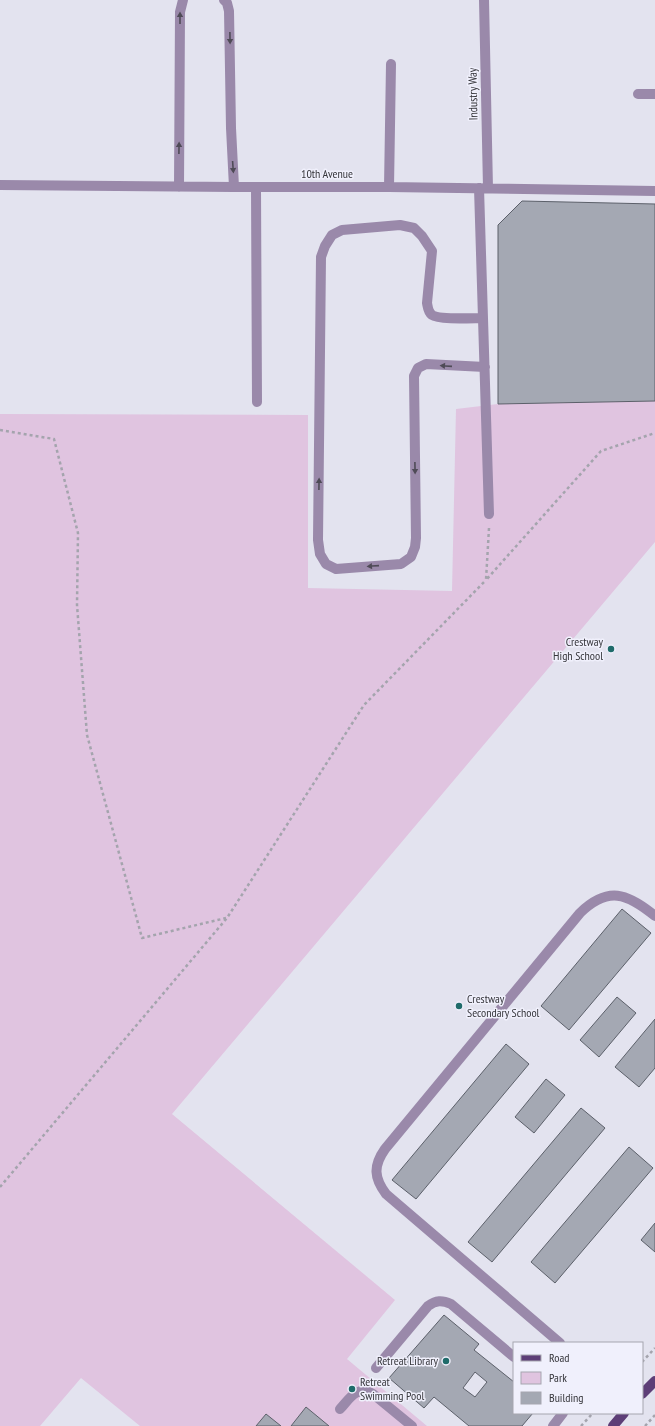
<svg xmlns="http://www.w3.org/2000/svg" width="655" height="1426" viewBox="0 0 655 1426" font-family="'PT Sans Narrow',sans-serif">
<style>
.green{fill:#e0c4e0}
.building{fill:#a4a8b3;stroke:#5c606a;fill-rule:evenodd}
.lines{fill:none;stroke-linecap:round;stroke-linejoin:round}
.path{stroke:#a4a4ad;stroke-width:2.5;stroke-dasharray:3 3;stroke-linecap:butt}
.minor{stroke:#9a89aa;stroke-width:10}
.major{stroke:#5d3e77;stroke-width:10}
.oneway{fill:#4f4b57}
.poi-dot{fill:#1f6b6a;stroke:#f0f0fc;stroke-width:1.5}
.labels{text-anchor:middle;stroke-width:3;stroke-linejoin:round;paint-order:stroke}
.street-label{font-size:12px;fill:#36363b;stroke:#f0f0fc}
.poi-label{font-size:12px;fill:#36363b;stroke:#f0f0fc;text-anchor:end}
</style>
<rect width="100%" height="100%" fill="#e3e3ef"/>
<path class="green" d="M655,401V542L172,1114L395,1300L347,1359L427,1426H140L81,1378L40,1426H0V414L308,415V588L452,591L456,409L498,404Z"/>
<path class="building" d="M522,201L655,204V401L498,404V225Z
M622,909L651,933L569,1030L541,1006Z
M617,997L636,1013L599,1057L580,1040Z
M655,1019V1068L639,1087L615,1067Z
M506,1044L529,1064L416,1199L392,1180Z
M546,1079L565,1095L534,1133L515,1117Z
M581,1108L605,1128L492,1262L468,1242Z
M629,1147L653,1168L555,1283L531,1262Z
M655,1223V1252L641,1240Z
M444,1315L479,1344L474,1350L514,1382V1413H533L522,1426H469L434,1397L424,1408L389,1378ZM475,1372L487,1382L475,1397L463,1388Z
M306,1407L329,1426H291Z
M266,1414L281,1426H256Z"/>
<g class="lines">
<path class="path" d="M0,430L54,439L78,533L77,605L87,735L142,938L226,918
M489,528L486,580L601,451L655,433
M0,1187L227,918L364,705L486,580
M642,1362L655,1348
M581,1426L593,1413
M645,1426L655,1415"/>
<path class="minor" d="M224,0L227,3L229,11L231,128L234,187
M484,0L488,188
M638,94H655
M0,185L234,187H389L655,191
M179,187L180,12L183,0
M256,187L257,402
M389,187L391,64
M479,188L489,514
M483,318C473,318 439,320 432,315C428,312 428,308 427,303L432,251L422,236L414,228L400,225L342,230L332,235L325,246L321,257L318,540L320,554L326,564L336,569L401,564L411,557L415,547L416,538L414,376L418,368L426,364L485,367
M560,1343L386,1194C374,1178 373,1166 385,1149L580,913C608,886 627,893 655,916
M376,1368L428,1306C436,1300 442,1300 451,1304L514,1357
M340,1409C350,1398 357,1385 373,1394L412,1426
M553,1426L563,1413"/>
<path class="major" d="M642,1394L655,1381
M613,1426L624,1413"/>
</g>
<defs><path id="oneway-solid" d="M-6-.8H1V-3.2L6.5 0L1 3.2V.8H-6Z"/></defs>
<g class="oneway">
<use href="#oneway-solid" transform="translate(180 18) rotate(-90)"/>
<use href="#oneway-solid" transform="translate(230 38) rotate(89)"/>
<use href="#oneway-solid" transform="translate(179 148) rotate(-89)"/>
<use href="#oneway-solid" transform="translate(233 167) rotate(86)"/>
<use href="#oneway-solid" transform="translate(446 366) rotate(-176)"/>
<use href="#oneway-solid" transform="translate(415 468) rotate(89)"/>
<use href="#oneway-solid" transform="translate(319 484) rotate(-89)"/>
<use href="#oneway-solid" transform="translate(373 566) rotate(176)"/>
</g>
<g class="poi-dot">
<circle cx="611" cy="649" r="4"/>
<circle cx="459" cy="1006" r="4"/>
<circle cx="446" cy="1361" r="4"/>
<circle cx="352" cy="1389" r="4"/>
</g>
<g class="labels">
<g class="street-label">
<text transform="translate(473 94) rotate(-91)" y="4">Industry Way</text>
<text x="327" y="178">10th Avenue</text>
</g>
<g class="poi-label">
<text x="603" y="646">Crestway<tspan x="603" dy="14">High School</tspan></text>
<text x="467" y="1003" text-anchor="start">Crestway<tspan x="467" dy="14">Secondary School</tspan></text>
<text x="438" y="1365">Retreat Library</text>
<text x="360" y="1386" text-anchor="start">Retreat<tspan x="360" dy="14">Swimming Pool</tspan></text>
</g>
</g>
<rect x="513" y="1342" width="130" height="72" fill="#f0f0fc" stroke="#a6a6af"/>
<rect x="521" y="1355" width="20" height="6" fill="#5d3e77" stroke="#a6a6af"/>
<text x="549" y="1362" font-size="12" fill="#36363b">Road</text>
<rect x="521" y="1372" width="20" height="12" fill="#e0c4e0" stroke="#a6a6af"/>
<text x="549" y="1382" font-size="12" fill="#36363b">Park</text>
<rect x="521" y="1392" width="20" height="12" fill="#a4a8b3" stroke="#a6a6af"/>
<text x="549" y="1402" font-size="12" fill="#36363b">Building</text>
</svg>
